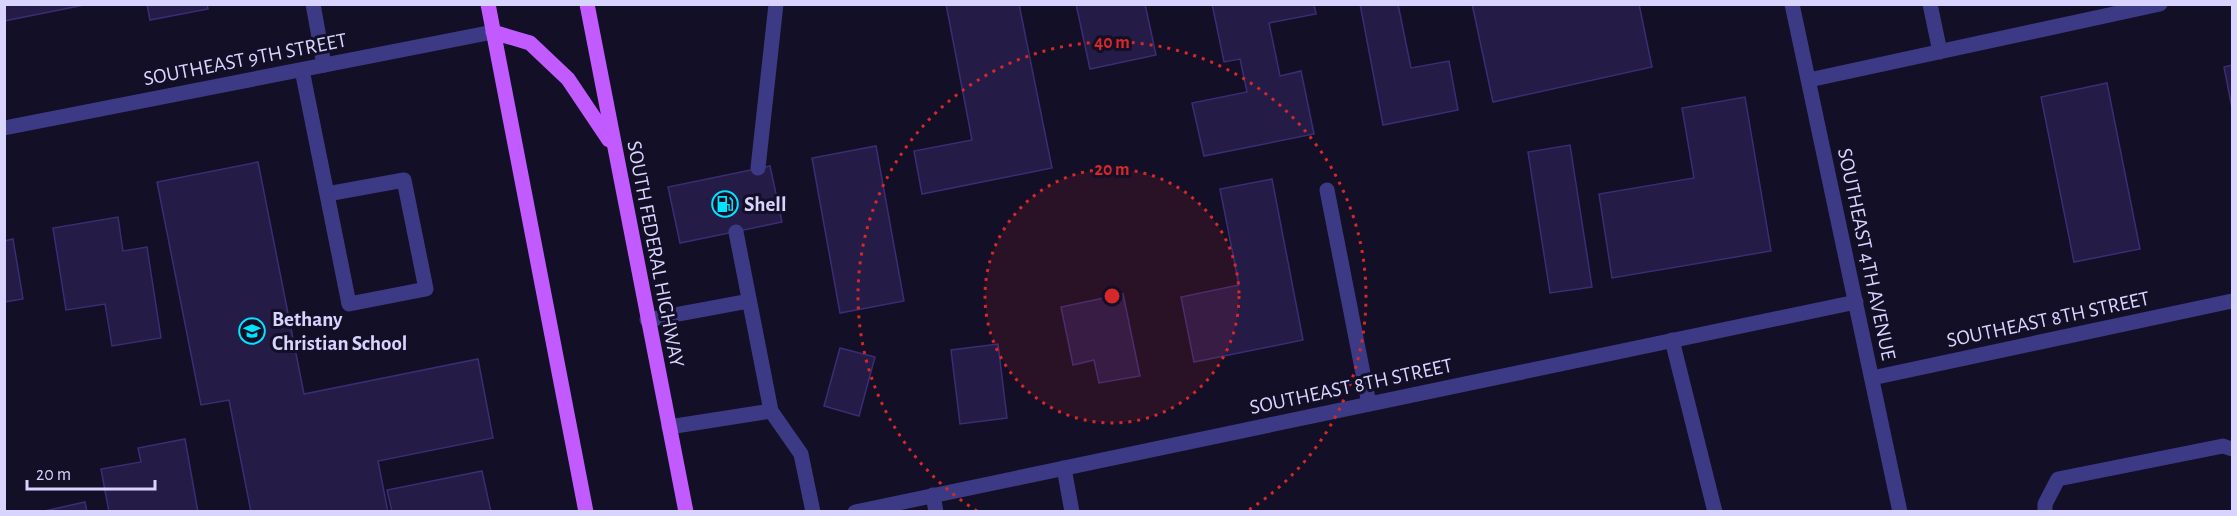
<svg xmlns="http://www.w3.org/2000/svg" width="2237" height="516" viewBox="0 0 2237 516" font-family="'Alegreya Sans',sans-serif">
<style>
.building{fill:#241b47;stroke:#3b2d73;stroke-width:1.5}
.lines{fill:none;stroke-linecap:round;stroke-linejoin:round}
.lane{stroke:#3d3a85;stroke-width:15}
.street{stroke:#3d3a85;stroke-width:15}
.primary{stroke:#c25bff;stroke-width:15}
.ring{fill:none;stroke:#d62828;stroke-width:3;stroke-dasharray:3 6}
.labels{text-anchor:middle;stroke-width:6;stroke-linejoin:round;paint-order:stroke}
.street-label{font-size:21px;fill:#d9d4ff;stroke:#130f26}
.poi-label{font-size:21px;font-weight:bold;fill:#d9d4ff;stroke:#130f26;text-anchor:start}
.centre{fill:#d62828;stroke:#130f26;stroke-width:3}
.ring-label{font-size:18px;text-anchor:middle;font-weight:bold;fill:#d62828;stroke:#130f26;stroke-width:6;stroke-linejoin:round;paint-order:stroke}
</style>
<rect width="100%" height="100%" fill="#130f26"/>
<path class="building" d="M4,4H89L4,21Z
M147,4H207L208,9L150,20Z
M946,4H1019L1052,168L922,194L914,151L972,140Z
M1076,4H1145L1156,55L1090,69Z
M1212,4H1314L1316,14L1269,23L1280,76L1301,71L1314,134L1204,156L1192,103L1247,92L1240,59L1224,62Z
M1360,4H1398L1411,68L1449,61L1458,110L1383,125Z
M1472,4H1639L1652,67L1493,102Z
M2232,65V108L2224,67Z
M2107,83L2140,249L2074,262L2041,97Z
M1745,97L1771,251L1612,278L1599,194L1694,178L1682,108Z
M1570,145L1592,287L1550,293L1528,152Z
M876,146L904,301L840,313L812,158Z
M258,162L304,394L478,359L493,438L378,461L388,512H251L229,400L201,405L157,182Z
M770,166L782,222L680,243L668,187Z
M1272,179L1303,340L1194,362L1181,297L1239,285L1220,189Z
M118,217L123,251L147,247L161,338L112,346L105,304L66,310L53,228Z
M13,239L23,299L4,302V241Z
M1123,294L1140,376L1099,383L1094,360L1073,365L1061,307Z
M998,344L1007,418L960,424L951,350Z
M840,348L875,357L859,416L824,406Z
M185,439L198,512H109L101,469L141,462L138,448Z
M482,471L491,512H392L387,490Z
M85,502L87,512H40Z"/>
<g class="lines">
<path class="lane" d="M313,4L324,65
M1930,4L1940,52
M302,70L349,304L426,289L404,180L327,194
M1809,80L2160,4
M758,168L776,4
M1327,190L1369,404
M736,232L771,411L801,454L813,512
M647,320L749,301
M1672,340L1715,512
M669,427L771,411
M1064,468L1072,512
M933,495L936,512
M2045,512V504L2058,479L2223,446L2232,449"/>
<path class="street" d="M1792,4L1900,512
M4,128L493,32
M1872,378L2232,301
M855,512L1856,302"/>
<path class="primary" d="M488,4L586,512
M587,4L686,512
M493,32L530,43L568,79L609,140"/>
</g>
<circle cx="1112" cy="296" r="127" fill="#d62828" fill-opacity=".12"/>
<g class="ring">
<circle cx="1112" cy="296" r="127"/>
<path d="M977 511A254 254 0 1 1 1247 511"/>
</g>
<defs>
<g id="fuel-ring" transform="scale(1.35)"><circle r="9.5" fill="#130f26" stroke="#00e5ff" stroke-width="1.5"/><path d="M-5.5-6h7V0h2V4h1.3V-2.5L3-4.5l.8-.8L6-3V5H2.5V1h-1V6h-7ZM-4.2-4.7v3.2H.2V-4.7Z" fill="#00e5ff"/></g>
<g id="school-ring" transform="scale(1.35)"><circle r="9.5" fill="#130f26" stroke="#00e5ff" stroke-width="1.5"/><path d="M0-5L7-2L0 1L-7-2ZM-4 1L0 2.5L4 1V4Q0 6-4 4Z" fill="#00e5ff"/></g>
</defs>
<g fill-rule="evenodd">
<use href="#fuel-ring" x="725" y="204"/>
<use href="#school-ring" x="252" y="331"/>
</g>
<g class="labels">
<g class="street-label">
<text transform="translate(245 59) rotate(-11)" y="7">SOUTHEAST 9TH STREET</text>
<text transform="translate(656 254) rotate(79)" y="7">SOUTH FEDERAL HIGHWAY</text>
<text transform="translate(1867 254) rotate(78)" y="7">SOUTHEAST 4TH AVENUE</text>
<text transform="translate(2048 319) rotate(-12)" y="7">SOUTHEAST 8TH STREET</text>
<text transform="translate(1351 386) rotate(-12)" y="7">SOUTHEAST 8TH STREET</text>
</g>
<g class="poi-label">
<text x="744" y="211">Shell</text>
<text x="272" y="326">Bethany<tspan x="272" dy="24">Christian School</tspan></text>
</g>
</g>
<circle cx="1112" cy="296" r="9" class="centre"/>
<g class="ring-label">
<text x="1112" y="48">40 m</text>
<text x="1112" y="175">20 m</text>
</g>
<rect width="2237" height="516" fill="none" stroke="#d9d4ff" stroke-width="12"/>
<path d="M27 480v9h128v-9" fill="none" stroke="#d9d4ff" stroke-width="3"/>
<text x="36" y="480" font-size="18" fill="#d9d4ff" stroke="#130f26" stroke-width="4.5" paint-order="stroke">20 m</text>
</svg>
